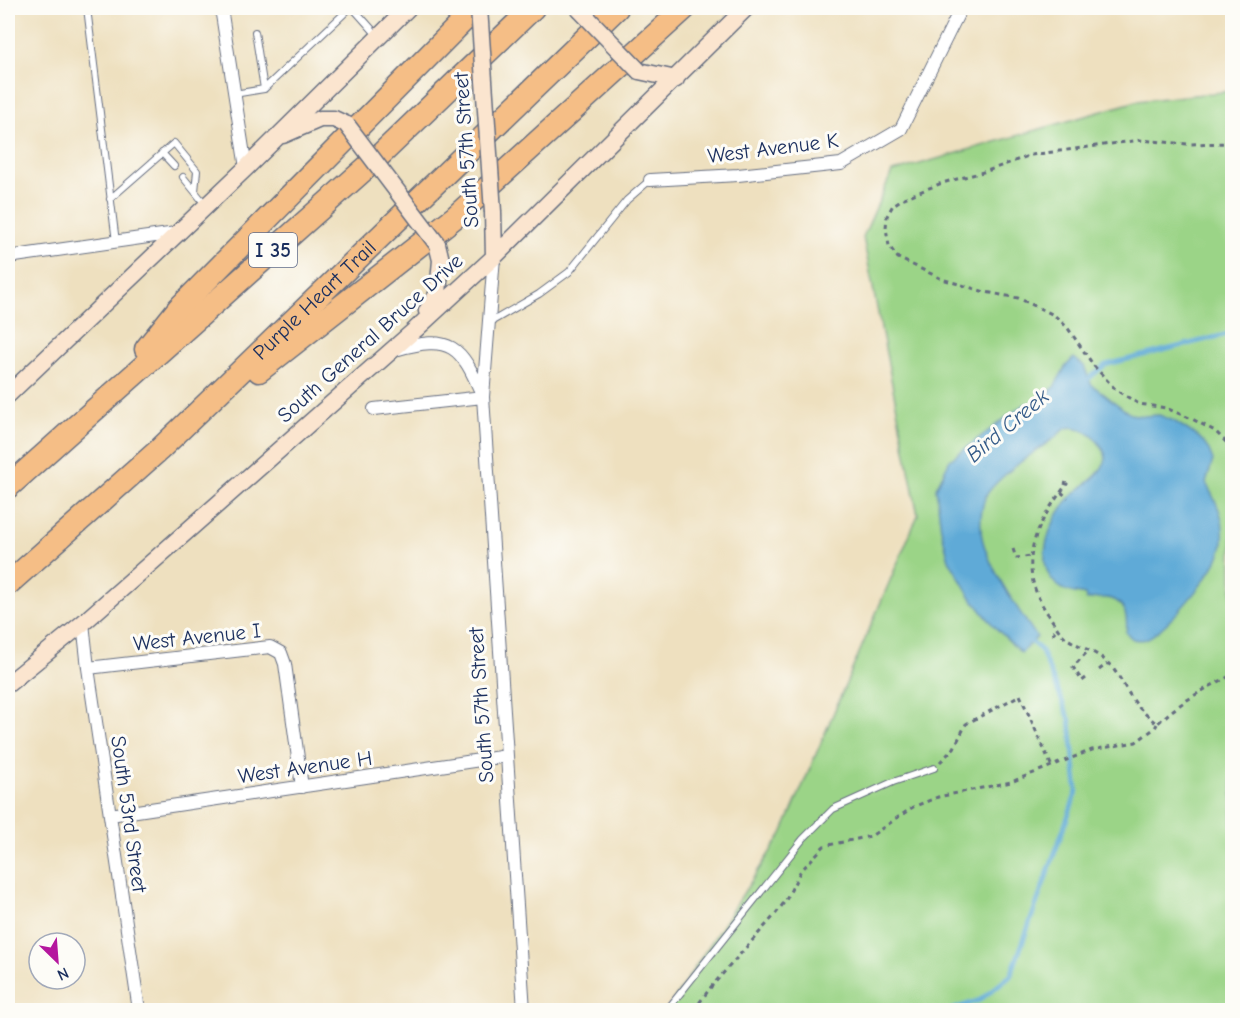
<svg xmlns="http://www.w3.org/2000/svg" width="1240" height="1018" viewBox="0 0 1240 1018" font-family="'Comic Neue',sans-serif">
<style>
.green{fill:#9bd487;stroke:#5b8272;stroke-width:1.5}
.water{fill:#5faad7;stroke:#3d6c9a;stroke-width:1.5}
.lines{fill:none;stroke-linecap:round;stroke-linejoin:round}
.stream{stroke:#5faad7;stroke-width:4.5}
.lane-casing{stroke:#656d80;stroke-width:8}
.street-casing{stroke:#656d80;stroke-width:14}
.secondary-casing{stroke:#656d80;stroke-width:19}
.highway-casing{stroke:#656d80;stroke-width:25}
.path{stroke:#656d80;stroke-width:3;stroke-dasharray:4.5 4.5;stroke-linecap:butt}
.lane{stroke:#fff;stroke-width:6}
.street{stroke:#fff;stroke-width:12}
.secondary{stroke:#fbe5cf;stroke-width:16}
.highway{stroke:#f5be86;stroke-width:22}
.secondary-bridge-casing{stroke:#656d80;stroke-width:19;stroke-linecap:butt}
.secondary-bridge{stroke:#fbe5cf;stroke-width:16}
.labels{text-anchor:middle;stroke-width:6;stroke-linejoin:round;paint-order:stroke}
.shield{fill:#fdfcf7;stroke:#5f6c8c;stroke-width:1.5}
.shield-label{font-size:20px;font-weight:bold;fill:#1b2f5e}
.street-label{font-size:21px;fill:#1b2f5e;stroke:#fdfcf7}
.water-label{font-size:22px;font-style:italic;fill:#335a88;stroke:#fdfcf7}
</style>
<rect width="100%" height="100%" fill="#fdfcf7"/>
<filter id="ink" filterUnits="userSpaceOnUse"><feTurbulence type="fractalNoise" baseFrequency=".0167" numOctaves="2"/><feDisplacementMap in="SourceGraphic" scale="12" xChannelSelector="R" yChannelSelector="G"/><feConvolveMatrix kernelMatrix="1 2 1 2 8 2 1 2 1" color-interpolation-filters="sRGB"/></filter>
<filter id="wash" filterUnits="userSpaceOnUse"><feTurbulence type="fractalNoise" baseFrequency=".008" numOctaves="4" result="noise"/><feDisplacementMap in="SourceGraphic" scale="24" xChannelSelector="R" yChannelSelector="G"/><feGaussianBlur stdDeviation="1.35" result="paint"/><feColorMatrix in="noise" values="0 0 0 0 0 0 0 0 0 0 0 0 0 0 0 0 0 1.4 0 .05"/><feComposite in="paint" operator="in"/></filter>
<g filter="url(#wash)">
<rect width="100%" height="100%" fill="#eee0bf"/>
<path class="green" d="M1232,91V1010H667L782,834L918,515L863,237L892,172L1137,101Z"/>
<path class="water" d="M1074,358L1084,366L1091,384L1130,414L1144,416L1159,415L1174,421L1200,438L1209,450L1213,460L1206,483C1218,505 1225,518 1223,544C1221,566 1167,630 1146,639C1142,640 1137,640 1133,639L1126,633C1130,603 1115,593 1087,600L1085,595C1077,593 1069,593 1063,589C1029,570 1050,519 1070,498C1082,485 1098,479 1105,462C1109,454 1096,437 1088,433C1083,429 1074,426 1067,428C1061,430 1058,436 1053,439C1036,450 998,477 987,494C982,503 980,519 981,529C981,557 1021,614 1037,637L1021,653L992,624L970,596L949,560L941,529L936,488L950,460L1023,405L1040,401L1054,387L1066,366Z"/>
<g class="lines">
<path class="stream" d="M1086,381L1105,365L1232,333
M951,1010L980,1000L1011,975L1077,791L1070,720L1041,650L1029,640"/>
</g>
</g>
<g filter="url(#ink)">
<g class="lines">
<g class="lane-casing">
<path id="lane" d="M87,8L116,242
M353,8L378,36
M255,32L264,89
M234,94L264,89L350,8
M162,153L174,166
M183,177L205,204
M110,199L174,143L197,171L195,191
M489,323L539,294L569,272L627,200L650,180
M667,1010L803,839L833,809L893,782L934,768"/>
</g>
<g class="street-casing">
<path id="street" d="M221,8L246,168
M650,180L738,175L841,164L901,129L961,8
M8,257L176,233
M494,257L483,397L524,1010
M374,409L483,397C461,345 451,334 395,350
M83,623L88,668L139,1010
M88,668L270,647L281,653L285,664L302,787
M110,815L507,756"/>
</g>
<g class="secondary-casing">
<path id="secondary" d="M639,71L676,79
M283,135L320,119H334L347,125
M493,212L494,257
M427,311L438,293L441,260L437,244
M8,395L246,168L408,8
M8,684L83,623L416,329L494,257L746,8"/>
</g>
<g class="highway-casing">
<g id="highway">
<path d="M146,349L178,309L476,8"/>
<path d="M259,371L455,217L685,8"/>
<path d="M8,487L376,159L533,8"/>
<path id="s1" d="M8,584L159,450L617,8"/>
</g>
</g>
<path class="path" d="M1232,143L1187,144L1140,140L1031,155L987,171L942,183L904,198L893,205L887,216L886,228L889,246L898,258L942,279L985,292L1018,298L1054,315L1067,327L1094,366L1116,390L1139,404L1166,408L1192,419L1215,431L1232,448
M1064,483L1067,484C1034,526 1015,566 1048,614C1053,621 1058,631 1065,637C1078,647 1096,651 1108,663C1119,674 1125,689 1134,701C1140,710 1149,717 1157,724C1180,702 1204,689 1232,675
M1061,492L1068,498
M1013,549L1016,558L1031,556
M1052,634L1058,628
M1099,670L1107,664
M1086,678L1082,681L1073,667L1089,650
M940,762L954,748L966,724L1020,695L1052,767
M694,1010L711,987L774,916L786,900L800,872L824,846L871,836L913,807L938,797L1011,782L1092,750L1136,742L1155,728L1157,724"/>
<use href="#lane" class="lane"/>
<use href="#street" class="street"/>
<use href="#secondary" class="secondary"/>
<use href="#highway" class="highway"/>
<g class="secondary-bridge-casing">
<path id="secondary-bridge" d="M479,8L493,212
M578,8L639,71
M347,125L437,244"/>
</g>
<use href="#secondary-bridge" class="secondary-bridge"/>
</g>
</g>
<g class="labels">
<rect class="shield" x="249" y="233" width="48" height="34" rx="4.5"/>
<g class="shield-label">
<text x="273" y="257">I 35</text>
</g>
<g class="street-label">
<text transform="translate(773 148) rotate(-7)" y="7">West Avenue K</text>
<text transform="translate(466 150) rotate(-94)" y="7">South 57th Street</text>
<text dy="7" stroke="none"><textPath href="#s1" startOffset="418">Purple Heart Trail</textPath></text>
<text transform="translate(370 338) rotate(-42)" y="7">South General Bruce Drive</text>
<text transform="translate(197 637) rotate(-6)" y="7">West Avenue I</text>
<text transform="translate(481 705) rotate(-94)" y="7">South 57th Street</text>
<text transform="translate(305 767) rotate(-8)" y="7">West Avenue H</text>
<text transform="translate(129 814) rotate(82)" y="7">South 53rd Street</text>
</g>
<g class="water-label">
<text transform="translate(1007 425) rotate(-40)" y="8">Bird Creek</text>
</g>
</g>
<rect width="1240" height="1018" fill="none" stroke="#fdfcf7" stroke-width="30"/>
<g transform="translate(57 961) rotate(155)"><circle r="28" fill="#fdfcf7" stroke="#a3aaba" stroke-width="1.5"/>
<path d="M0-4.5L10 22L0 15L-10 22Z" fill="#b5179e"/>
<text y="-9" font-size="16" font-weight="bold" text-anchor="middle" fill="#1b2f5e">N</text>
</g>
</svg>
